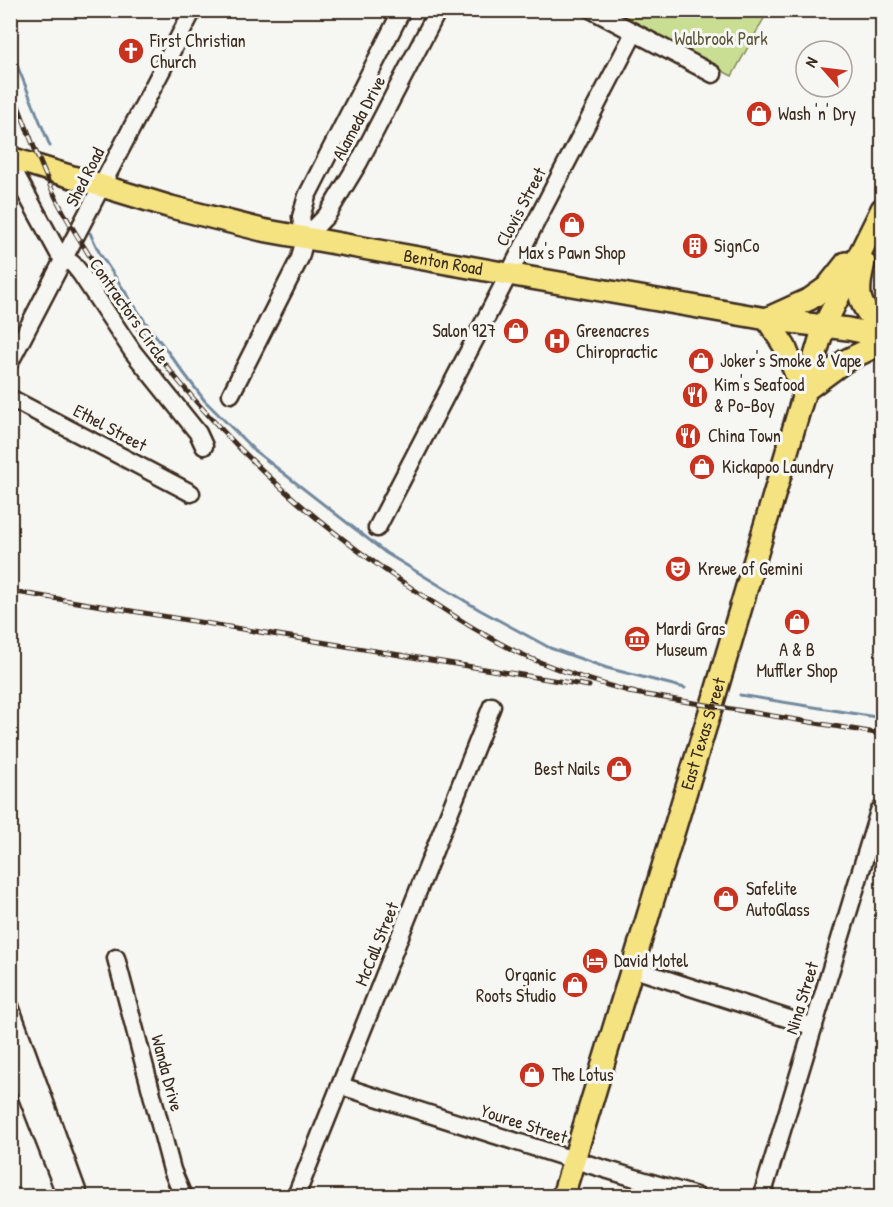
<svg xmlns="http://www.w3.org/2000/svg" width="893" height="1207" viewBox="0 0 893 1207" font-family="'Patrick Hand',sans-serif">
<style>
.green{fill:#c9de93;stroke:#828458;stroke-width:1.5}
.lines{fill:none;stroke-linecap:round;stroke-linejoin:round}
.stream{stroke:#72899e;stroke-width:3}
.minor-casing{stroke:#3b2a1e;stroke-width:21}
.major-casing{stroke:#3b2a1e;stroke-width:26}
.minor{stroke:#f6f6f2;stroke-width:16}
.major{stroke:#f5e382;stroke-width:21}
.rail-casing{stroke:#3b2a1e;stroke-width:5}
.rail{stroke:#f6f6f2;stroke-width:3;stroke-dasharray:9;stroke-linecap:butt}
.labels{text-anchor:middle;stroke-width:6;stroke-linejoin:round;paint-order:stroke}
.park-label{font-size:18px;fill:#5e573b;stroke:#f6f6f2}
.poi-label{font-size:18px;fill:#3b2a1e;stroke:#f6f6f2;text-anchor:start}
.street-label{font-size:18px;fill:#3b2a1e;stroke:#f6f6f2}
</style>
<rect width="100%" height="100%" fill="#f6f6f2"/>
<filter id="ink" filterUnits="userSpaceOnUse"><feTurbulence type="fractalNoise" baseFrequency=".0167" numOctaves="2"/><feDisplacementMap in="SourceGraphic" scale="12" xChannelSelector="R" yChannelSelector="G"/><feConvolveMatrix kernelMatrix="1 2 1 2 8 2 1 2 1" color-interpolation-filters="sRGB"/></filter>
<g filter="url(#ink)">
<path class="green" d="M606,11H768L732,76Z"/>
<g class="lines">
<path class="stream" d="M10,48L50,146
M90,233L100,254L146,323L205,401L255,451L386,553L480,610L550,648L607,668L685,688
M740,695L882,718"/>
<g class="minor-casing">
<path id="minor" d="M592,10L713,74
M10,164L59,254L73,264L81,274L133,352L198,433L204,446
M305,238L327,215L359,162L438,10
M10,362L193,10
M231,394L300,258L305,238L301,217L307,196L402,10
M10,398L191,493
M377,528L634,33
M116,958L172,1170L183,1196
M631,968L814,1027
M10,1006L79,1196
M10,1052L66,1196
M341,1086L574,1160L696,1196
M296,1196L492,706
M762,1196L879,811"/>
</g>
<g class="major-casing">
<g id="major">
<path id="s1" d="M10,158L171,207L262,230L508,274L767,319L848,329L882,336"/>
<path d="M864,262C856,296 857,304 882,328"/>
<path d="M768,318L810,299L827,287L846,263"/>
<path d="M767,319L785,347L803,392"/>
<path d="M803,392L845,361L882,343"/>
<path id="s2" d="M563,1196L712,705L824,326L882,209"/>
</g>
</g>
<use href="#minor" class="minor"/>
<use href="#major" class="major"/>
<g class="rail-casing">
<path id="rail" d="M10,84C24,121 37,158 54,194C67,221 84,247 100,272C182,404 292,511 422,595C457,618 493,642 532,659C566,673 601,684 636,693
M10,591L589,686
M628,692L882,734"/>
</g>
<use href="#rail" class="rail"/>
</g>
</g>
<defs>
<g id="church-disc" transform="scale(1.35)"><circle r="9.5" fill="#c8321e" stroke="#f6f6f2"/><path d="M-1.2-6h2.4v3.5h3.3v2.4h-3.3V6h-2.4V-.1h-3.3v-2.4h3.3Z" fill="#fff"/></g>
<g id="shop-disc" transform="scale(1.35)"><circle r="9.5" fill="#c8321e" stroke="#f6f6f2"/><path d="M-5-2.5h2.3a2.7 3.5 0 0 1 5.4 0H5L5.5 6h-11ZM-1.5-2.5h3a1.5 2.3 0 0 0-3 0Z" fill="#fff"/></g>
<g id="building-disc" transform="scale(1.35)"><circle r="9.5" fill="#c8321e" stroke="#f6f6f2"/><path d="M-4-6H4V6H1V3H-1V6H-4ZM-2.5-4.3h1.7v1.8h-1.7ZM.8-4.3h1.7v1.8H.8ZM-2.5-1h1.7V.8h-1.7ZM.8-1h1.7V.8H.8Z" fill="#fff"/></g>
<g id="hospital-disc" transform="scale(1.35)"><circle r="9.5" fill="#c8321e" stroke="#f6f6f2"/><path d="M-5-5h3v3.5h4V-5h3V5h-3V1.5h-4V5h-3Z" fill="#fff"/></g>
<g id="restaurant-disc" transform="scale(1.35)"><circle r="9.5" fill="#c8321e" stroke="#f6f6f2"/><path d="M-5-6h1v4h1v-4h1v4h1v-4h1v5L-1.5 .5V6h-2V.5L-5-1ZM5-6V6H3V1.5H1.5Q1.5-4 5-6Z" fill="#fff"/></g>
<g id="theatre-disc" transform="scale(1.35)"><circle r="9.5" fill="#c8321e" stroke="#f6f6f2"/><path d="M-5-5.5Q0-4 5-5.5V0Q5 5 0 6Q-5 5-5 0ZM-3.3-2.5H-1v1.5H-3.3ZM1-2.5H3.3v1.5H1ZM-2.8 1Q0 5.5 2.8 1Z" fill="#fff"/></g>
<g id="museum-disc" transform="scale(1.35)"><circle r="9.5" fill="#c8321e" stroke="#f6f6f2"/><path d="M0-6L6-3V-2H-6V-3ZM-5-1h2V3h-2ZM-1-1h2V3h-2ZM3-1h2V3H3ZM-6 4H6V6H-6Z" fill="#fff"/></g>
<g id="hotel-disc" transform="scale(1.35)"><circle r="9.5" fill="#c8321e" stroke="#f6f6f2"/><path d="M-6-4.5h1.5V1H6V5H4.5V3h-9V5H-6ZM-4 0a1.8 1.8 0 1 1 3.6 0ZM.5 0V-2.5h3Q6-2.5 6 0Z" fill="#fff"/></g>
</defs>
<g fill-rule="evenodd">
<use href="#church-disc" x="131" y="51"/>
<use href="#shop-disc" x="759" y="114"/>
<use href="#shop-disc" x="572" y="225"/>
<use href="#building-disc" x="695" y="246"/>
<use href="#shop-disc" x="516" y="331"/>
<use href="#hospital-disc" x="557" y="341"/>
<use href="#shop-disc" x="701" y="361"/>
<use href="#restaurant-disc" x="695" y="395"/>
<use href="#restaurant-disc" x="688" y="436"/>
<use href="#shop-disc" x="702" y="467"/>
<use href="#theatre-disc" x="678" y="569"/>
<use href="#shop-disc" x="797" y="622"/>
<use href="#museum-disc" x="637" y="639"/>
<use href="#shop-disc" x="619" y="769"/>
<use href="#shop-disc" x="726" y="899"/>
<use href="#hotel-disc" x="595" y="961"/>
<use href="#shop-disc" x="575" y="985"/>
<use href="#shop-disc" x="532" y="1075"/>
</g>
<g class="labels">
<g class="park-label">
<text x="721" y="45">Walbrook Park</text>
</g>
<g class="poi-label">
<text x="150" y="47">First Christian<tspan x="150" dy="21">Church</tspan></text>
<text x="778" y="120">Wash 'n' Dry</text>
<text x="714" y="252">SignCo</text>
<text x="572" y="259" text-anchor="middle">Max's Pawn Shop</text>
<text x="496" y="337" text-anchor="end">Salon 927</text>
<text x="576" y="337">Greenacres<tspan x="576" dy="21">Chiropractic</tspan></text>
<text x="720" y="367">Joker's Smoke &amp; Vape</text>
<text x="714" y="391">Kim's Seafood<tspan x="714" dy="21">&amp; Po-Boy</tspan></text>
<text x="708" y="442">China Town</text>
<text x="722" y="473">Kickapoo Laundry</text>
<text x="698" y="575">Krewe of Gemini</text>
<text x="656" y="635">Mardi Gras<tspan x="656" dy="21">Museum</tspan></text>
<text x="797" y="656" text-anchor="middle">A &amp; B<tspan x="797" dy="21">Muffler Shop</tspan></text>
<text x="600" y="775" text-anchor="end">Best Nails</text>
<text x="746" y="895">Safelite<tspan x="746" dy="21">AutoGlass</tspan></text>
<text x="614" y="967">David Motel</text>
<text x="556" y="981" text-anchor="end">Organic<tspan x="556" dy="21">Roots Studio</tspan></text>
<text x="552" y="1081">The Lotus</text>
</g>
<g class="street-label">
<text transform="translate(359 118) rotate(-62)" y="6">Alameda Drive</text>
<text transform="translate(85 177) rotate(-63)" y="6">Shed Road</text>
<text transform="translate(521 207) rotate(-62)" y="6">Clovis Street</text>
<text dy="6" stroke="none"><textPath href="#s1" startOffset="446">Benton Road</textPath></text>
<text transform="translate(129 311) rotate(55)" y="6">Contractors Circle</text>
<text transform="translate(110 428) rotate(28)" y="6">Ethel Street</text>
<text dy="6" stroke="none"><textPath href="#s2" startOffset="483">East Texas Street</textPath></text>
<text transform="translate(377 944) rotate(-68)" y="6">McCall Street</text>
<text transform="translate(802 998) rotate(-73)" y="6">Nina Street</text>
<text transform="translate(167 1073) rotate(75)" y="6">Wanda Drive</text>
<text transform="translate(524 1124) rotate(18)" y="6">Youree Street</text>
</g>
</g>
<rect width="893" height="1207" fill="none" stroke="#f6f6f2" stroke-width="36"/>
<rect x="18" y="18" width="857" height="1171" fill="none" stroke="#3b2a1e" stroke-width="2" filter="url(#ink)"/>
<g transform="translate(824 69) rotate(298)"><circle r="28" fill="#f6f6f2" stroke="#aba49d" stroke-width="1.5"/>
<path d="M0-4.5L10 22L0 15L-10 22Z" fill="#c8321e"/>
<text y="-9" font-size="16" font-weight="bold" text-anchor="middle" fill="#3b2a1e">N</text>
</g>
</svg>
